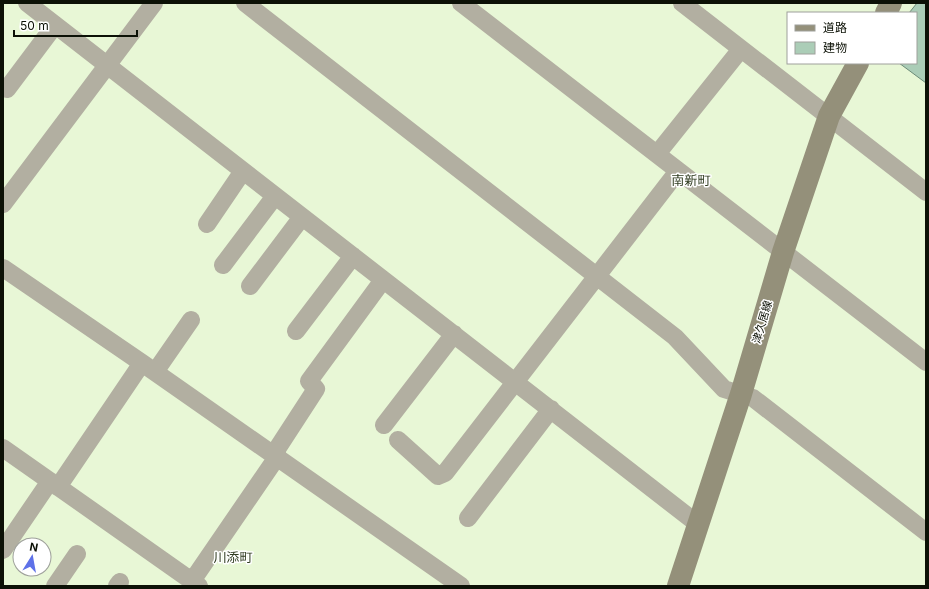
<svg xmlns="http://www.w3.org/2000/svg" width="929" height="589" viewBox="0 0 929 589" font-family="Inter,'Noto Sans JP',sans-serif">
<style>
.building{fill:#abcdb7;stroke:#6d8c78}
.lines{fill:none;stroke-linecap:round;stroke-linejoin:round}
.street{stroke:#b2afa1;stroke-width:18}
.secondary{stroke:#94907a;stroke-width:22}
.labels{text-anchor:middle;stroke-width:3;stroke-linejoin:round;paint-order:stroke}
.street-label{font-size:11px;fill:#0c1106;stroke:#fff}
.quarter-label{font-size:13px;fill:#303c21;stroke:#fff}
</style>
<rect width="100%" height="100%" fill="#e8f7d6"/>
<path class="building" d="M917,3H926V83L899,63H916V13H909Z"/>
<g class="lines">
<path class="street" d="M27,3L699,525
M245,3L675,337L724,389L753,398L926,532
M461,3L926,362
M682,3L926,192
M7,89L55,25
M657,154L741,49
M3,204L154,3
M207,224L243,171
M223,265L275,196
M3,268L142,363L461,586
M250,286L302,217
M296,331L353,256
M155,372L191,320
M384,425L454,334
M398,440L438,476L445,473L678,171
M3,448L199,586
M58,487L142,363
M468,518L551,409
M3,550L50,481
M192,581L277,457V449L316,389L309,381L383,280
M55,586L77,554
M117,586L120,582"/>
<path class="secondary" d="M886,13L891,3
M678,586L741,394L783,252L829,116L858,63"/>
</g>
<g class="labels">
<g class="street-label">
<text transform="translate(762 322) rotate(-74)" y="4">津久居線</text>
</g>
<g class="quarter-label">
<text x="691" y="185">南新町</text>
<text x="233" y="562">川添町</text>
</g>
</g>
<rect width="929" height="589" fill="none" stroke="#0c1106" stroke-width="8"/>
<rect x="787" y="12" width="130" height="52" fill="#ffffff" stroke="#9ea09b"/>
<rect x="795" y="25" width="20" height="6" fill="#94907a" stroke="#9ea09b"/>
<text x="823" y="32" font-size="12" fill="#0c1106">道路</text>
<rect x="795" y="42" width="20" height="12" fill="#abcdb7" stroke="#9ea09b"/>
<text x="823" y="52" font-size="12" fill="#0c1106">建物</text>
<g transform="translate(32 557) rotate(11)"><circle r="19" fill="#ffffff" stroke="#9ea09b"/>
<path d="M0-3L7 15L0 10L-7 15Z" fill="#5e71e8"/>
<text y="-6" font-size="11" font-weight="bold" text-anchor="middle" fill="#0c1106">N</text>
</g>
<path d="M14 30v6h123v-6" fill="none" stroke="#0c1106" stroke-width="2"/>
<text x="20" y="30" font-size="12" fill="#0c1106" stroke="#ffffff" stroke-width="3" paint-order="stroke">50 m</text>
</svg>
